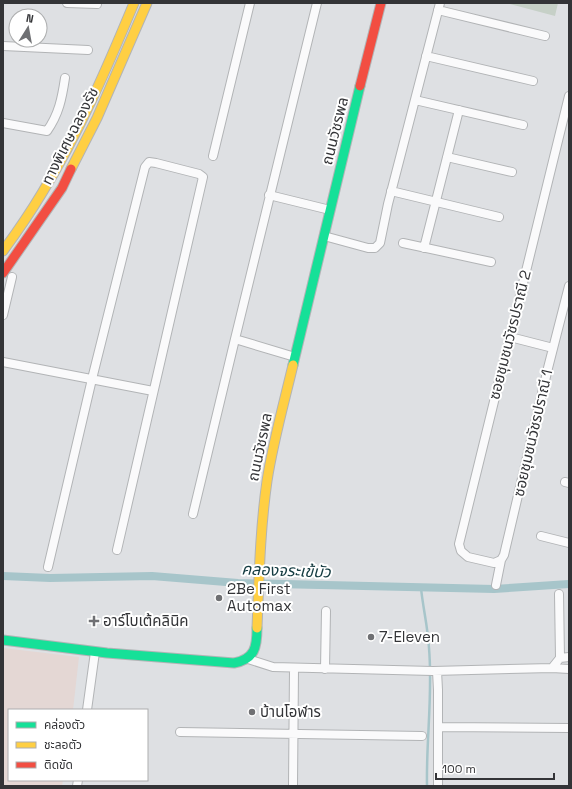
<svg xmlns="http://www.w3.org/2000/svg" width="572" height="789" viewBox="0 0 572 789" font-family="'Space Grotesk','Noto Sans Thai',sans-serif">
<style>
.commercial{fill:#e4d7d4}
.green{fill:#c6d0c7}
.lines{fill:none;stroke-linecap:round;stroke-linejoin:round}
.stream{stroke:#a7c5ca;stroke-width:2.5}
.canal{stroke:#a7c5ca;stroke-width:8}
.street-casing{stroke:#b2b4b6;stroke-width:10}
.fast-casing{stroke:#b2b4b6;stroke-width:11}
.slow-casing{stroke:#b2b4b6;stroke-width:11}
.jam-casing{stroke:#b2b4b6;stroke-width:11}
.street{stroke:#fafafb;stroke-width:8}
.fast{stroke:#16e098;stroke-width:9}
.slow{stroke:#ffcf43;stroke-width:9}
.jam{stroke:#f24e42;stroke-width:9}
.poi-dot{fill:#6f7073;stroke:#fff;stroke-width:1.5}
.labels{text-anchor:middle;stroke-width:4;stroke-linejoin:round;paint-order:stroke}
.street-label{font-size:15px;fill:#333437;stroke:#fff}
.poi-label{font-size:15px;fill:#333437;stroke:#fff;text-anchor:start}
.water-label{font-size:16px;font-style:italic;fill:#143b41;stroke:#fff}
</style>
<rect width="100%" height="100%" fill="#dee0e3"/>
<path class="commercial" d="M3,648L79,657L73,710H9V780H63L62,786H3Z"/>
<path class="green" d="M506,3H558L555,16Z"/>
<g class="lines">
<path class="stream" d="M421,588C423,608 428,628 429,648C433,694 426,740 427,786"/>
<path class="canal" d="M3,576L50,578L152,576L238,583L494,589L569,584"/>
<g class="street-casing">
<path id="street" d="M67,3L97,4
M438,10L545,36
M3,46L88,50
M426,56L533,81
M569,96L459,544L461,551L468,557L494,563L501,560L504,555L548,368L569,286
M415,100L523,125
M3,123L47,131C59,114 62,98 65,78
M213,156L250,3
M447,157L512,172
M391,191L499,217
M269,195L330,210
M324,236L368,248H375L380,243L388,204L440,3
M403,243L491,262
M424,248L459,110
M3,315L12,277
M510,337L553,348
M235,339L317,3
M3,362L153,391
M565,482L569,483
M193,514L235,339L295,357
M541,536L569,543
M48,567L92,379L145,167L149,162L156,163L199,174L203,177L117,550
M496,585L501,560
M559,594L560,658
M248,659L273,667L433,671L552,668L560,658L569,657
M552,668L569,669
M325,669L326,611
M437,671L438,690V786
M87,710L95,652
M438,727L569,728
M180,732L422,736
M77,786L78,780
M293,786L294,669"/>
</g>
<g class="fast-casing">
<path id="fast" d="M293,365L360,86
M3,640L107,653L234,663C255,659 257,647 257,628"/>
</g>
<g class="slow-casing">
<path id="slow" d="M71,169L97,118L147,3
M3,251C17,232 30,213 42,193C79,133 107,68 134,3
M257,628C259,579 260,530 267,481C273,442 284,403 293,365"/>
</g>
<g class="jam-casing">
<path id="jam" d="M360,86L381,3
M3,273L62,188L71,169"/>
</g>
<use href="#street" class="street"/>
<use href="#fast" class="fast"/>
<use href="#slow" class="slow"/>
<use href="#jam" class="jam"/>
</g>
<g class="poi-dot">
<circle cx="219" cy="598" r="4"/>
<path d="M92 615h4v4h4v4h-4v4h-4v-4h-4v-4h4z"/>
<circle cx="371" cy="637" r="4"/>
<circle cx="252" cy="712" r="4"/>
</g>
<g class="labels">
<g class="street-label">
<text transform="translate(335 131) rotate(-76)" y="5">ถนนวัชรพล</text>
<text transform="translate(70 136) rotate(-63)" y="5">ทางพิเศษฉลองรัช</text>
<text transform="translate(510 335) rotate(-76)" y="5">ซอยชุมชนวัชรปราณี 2</text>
<text transform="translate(533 433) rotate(-77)" y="5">ซอยชุมชนวัชรปราณี 1</text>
<text transform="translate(260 447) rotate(-78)" y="5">ถนนวัชรพล</text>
</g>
<g class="poi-label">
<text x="227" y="594">2Be First<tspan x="227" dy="17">Automax</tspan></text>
<text x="103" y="626">อาร์โบเต้คลินิค</text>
<text x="379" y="642">7-Eleven</text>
<text x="260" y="717">บ้านโอฬาร</text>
</g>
<g class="water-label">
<text transform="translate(286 570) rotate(2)" y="6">คลองจระเข้บัว</text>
</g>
</g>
<rect width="572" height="789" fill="none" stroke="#333437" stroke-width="8"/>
<rect x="8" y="709" width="140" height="72" fill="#ffffff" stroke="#adaeaf"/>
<rect x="16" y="722" width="20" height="6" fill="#16e098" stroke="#adaeaf"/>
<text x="44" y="729" font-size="12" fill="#333437">คล่องตัว</text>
<rect x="16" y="742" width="20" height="6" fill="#ffcf43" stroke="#adaeaf"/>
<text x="44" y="749" font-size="12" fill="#333437">ชะลอตัว</text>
<rect x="16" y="762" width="20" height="6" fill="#f24e42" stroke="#adaeaf"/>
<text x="44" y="769" font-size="12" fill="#333437">ติดขัด</text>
<g transform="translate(28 28) rotate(11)"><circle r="19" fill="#ffffff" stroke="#adaeaf"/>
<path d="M0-3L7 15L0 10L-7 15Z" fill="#6f7073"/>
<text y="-6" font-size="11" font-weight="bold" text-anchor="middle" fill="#333437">N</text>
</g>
<path d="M436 773v6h118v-6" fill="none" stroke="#333437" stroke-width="2"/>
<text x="442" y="773" font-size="12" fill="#333437" stroke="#ffffff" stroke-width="3" paint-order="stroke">100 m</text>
</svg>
